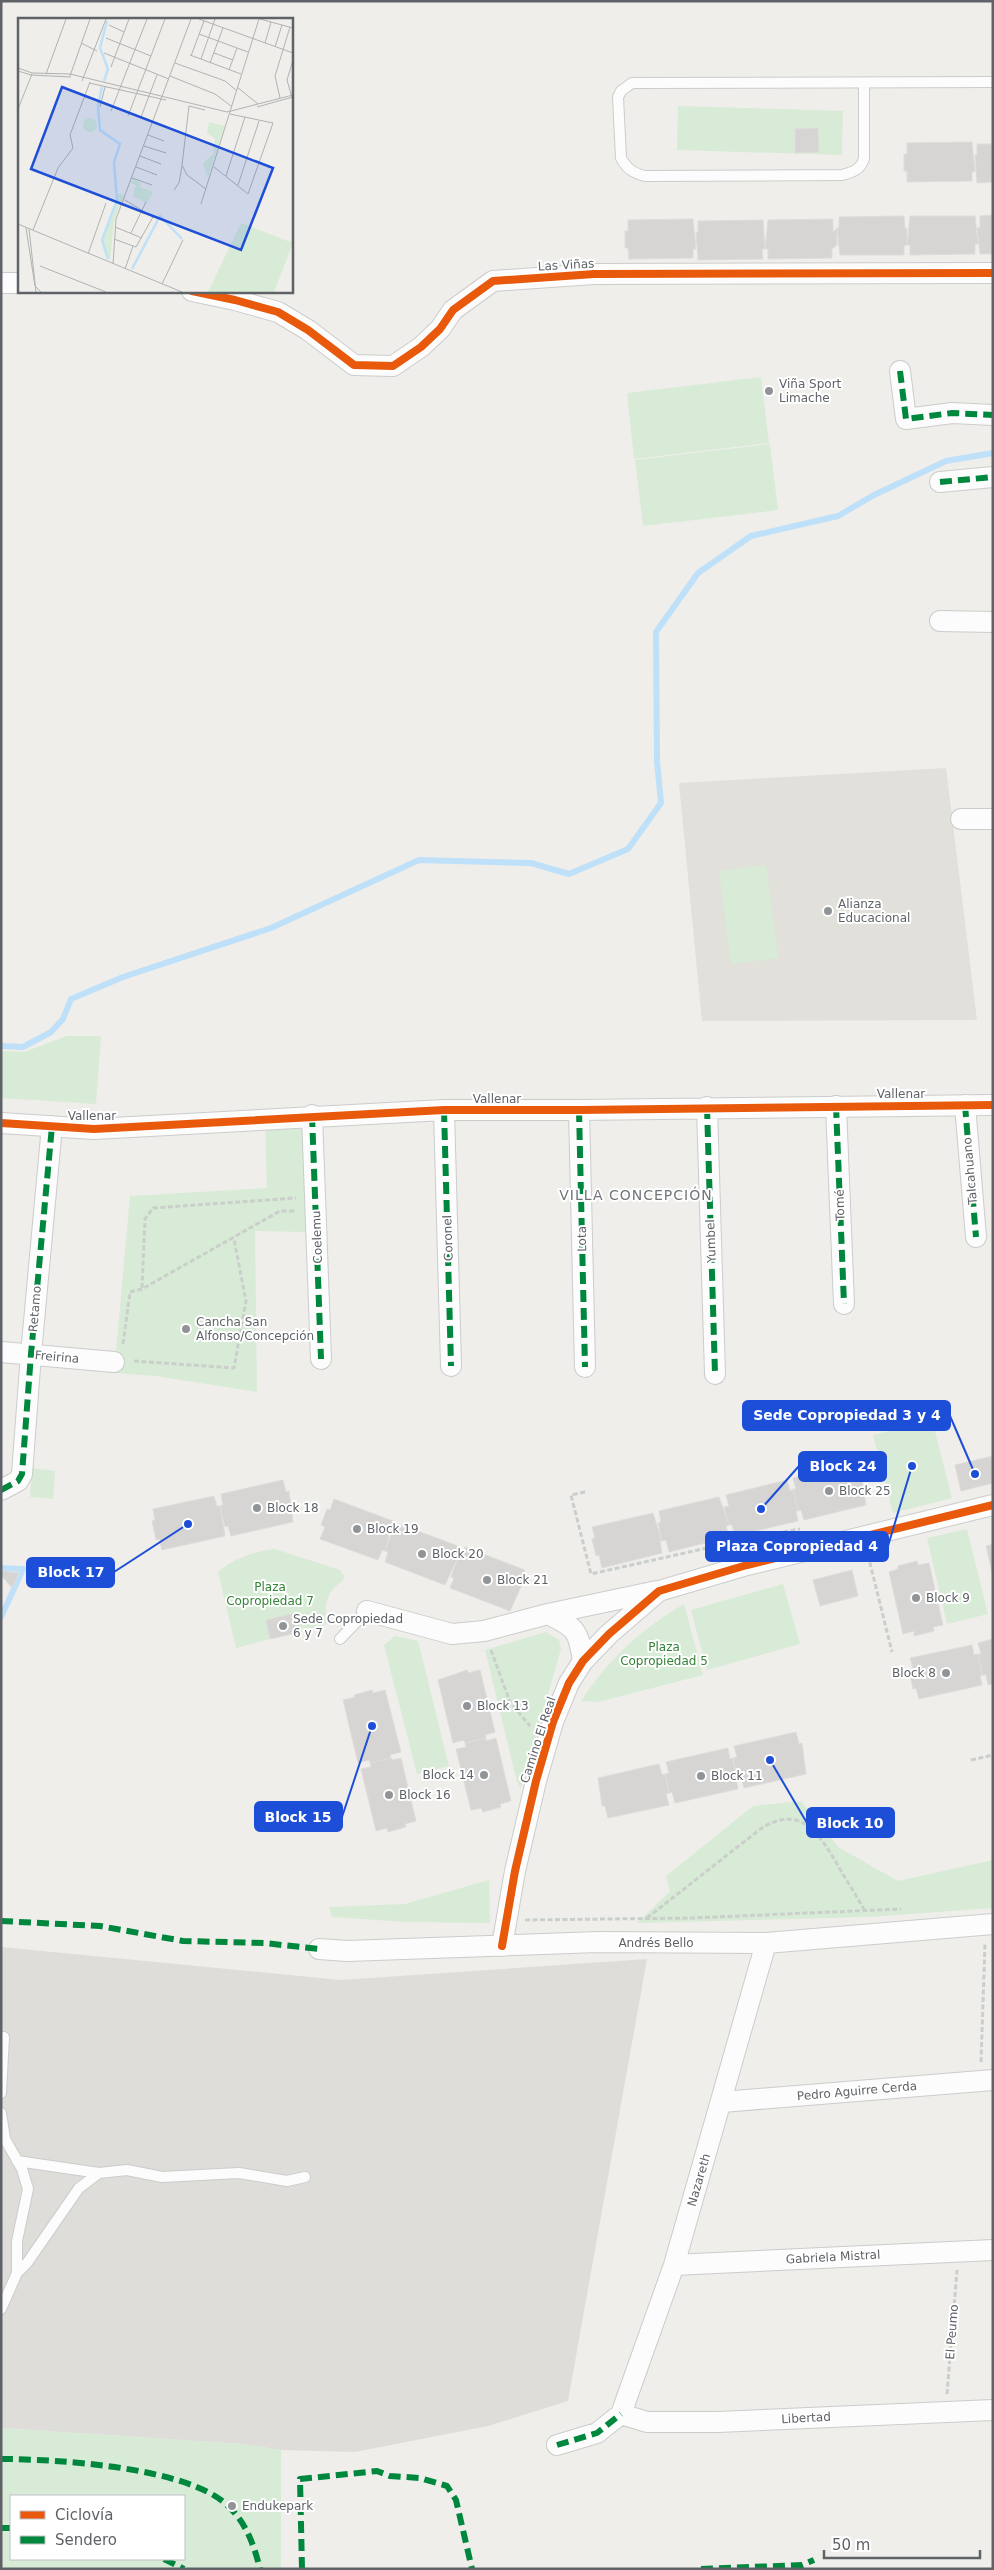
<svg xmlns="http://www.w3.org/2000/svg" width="994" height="2570" viewBox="0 0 994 2570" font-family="'DejaVu Sans',sans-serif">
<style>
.industrial{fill:#dfddda}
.education{fill:#e2e0da}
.green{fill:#d8ebd6;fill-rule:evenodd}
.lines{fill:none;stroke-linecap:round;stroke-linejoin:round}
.stream{stroke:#bfe0f9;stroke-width:6}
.building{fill:#d6d5d3;stroke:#deddd9}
.lane-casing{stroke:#cbcccc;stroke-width:12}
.street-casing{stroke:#cbcccc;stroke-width:22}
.path{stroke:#cacfcc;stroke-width:3;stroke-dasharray:5 2.5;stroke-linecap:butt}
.lane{stroke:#fdfcfc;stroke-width:10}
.street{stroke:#fdfcfc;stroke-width:20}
.quiet{stroke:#00873e;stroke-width:6;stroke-dasharray:12 6;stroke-linecap:butt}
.cycleway-casing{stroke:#fff;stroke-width:11}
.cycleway{stroke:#e8590c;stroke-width:8}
.poi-dot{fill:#919496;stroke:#fff;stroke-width:2}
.labels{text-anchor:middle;stroke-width:4;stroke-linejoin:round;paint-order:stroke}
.street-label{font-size:12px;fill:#5f6368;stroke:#fff}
.poi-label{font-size:12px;fill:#5f6368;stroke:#fff;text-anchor:start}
.park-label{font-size:12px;fill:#348238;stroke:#fff}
.neighbourhood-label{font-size:14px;letter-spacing:1px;fill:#70757a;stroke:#fff}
.inset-river{fill:none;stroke:#bfe0f9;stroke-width:2.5}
.inset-road{fill:none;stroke:#b1b2b2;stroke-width:1}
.view{fill:#1d4ed8;fill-opacity:0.15;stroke:#1d4ed8;stroke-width:2.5}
.inset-edge{fill:none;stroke:#5f6368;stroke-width:2.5}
.leader{fill:none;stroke:#1d4ed8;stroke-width:2}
.callout-dot{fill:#1d4ed8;stroke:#fff;stroke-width:2}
.callout{fill:#1d4ed8;stroke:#1d4ed8;stroke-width:2}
.callout-label{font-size:14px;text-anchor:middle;font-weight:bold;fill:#fff}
</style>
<rect width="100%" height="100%" fill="#efeeea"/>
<path class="industrial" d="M1,1947L341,1980L647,1959L568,2401L488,2426L355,2452L281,2450L242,2444L1,2428Z"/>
<path class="education" d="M946,768L977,1020L702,1021L679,783Z"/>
<path class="green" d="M678,106L843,111L842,155L677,150Z
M761,377L769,443L634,459L627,393Z
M770,444L778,510L643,526L635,460Z
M766,865L778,958L731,964L719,871Z
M67,1036H101L96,1104L1,1098V1051L24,1052Z
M306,1122V1232L255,1231L257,1392L156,1376L114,1373L130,1196L267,1188L265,1123Z
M932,1420L952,1498L893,1513L873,1435Z
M32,1468L55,1471L53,1499L30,1497Z
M967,1529L988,1614L947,1624L927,1538Z
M275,1549L340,1570L344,1576C343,1582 341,1582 337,1585C325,1596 324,1609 327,1624L236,1648L218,1572C233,1559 255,1551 275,1549Z
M783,1584L800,1644L707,1670L691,1610Z
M684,1604L703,1675L598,1702L581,1701C608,1660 641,1629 684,1604Z
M546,1632L559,1640L561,1649L521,1788L517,1782L485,1650Z
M395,1636L418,1641L449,1766L417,1774L384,1645Z
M801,1801L838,1847L898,1881L993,1860V1908L868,1917L637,1923L670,1891L666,1876L753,1806Z
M489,1880L490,1923L406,1922L332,1917L329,1907L405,1904Z
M1,2428L242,2444L281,2450V2569H1ZM11,2496H184V2559H11Z"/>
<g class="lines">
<path class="stream" d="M1,1046L23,1047L51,1032L63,1019L71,999L123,977L271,928L419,860L531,863L569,874L628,849L661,803L657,761L656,632L698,573L751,536L838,516L874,495L946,461L993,453
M1,1568L23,1569L1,1617"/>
</g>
<path class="building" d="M818,128L819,152L795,153V129Z
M972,142L975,172H972V181L907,182V171H904V154H907V143Z
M977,144H993V182L977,183L975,155H977Z
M993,215V254H980L977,228H980V216Z
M904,216L905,229L907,228V245L904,246V255H840L837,228H839V217Z
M910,216H975L978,244H975V254L910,255V245H907Z
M693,219L696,249H693V258L629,259L628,248H625V231H628V220Z
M833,219V232L837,228V245L832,249V258L768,259V249H765L768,220Z
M763,220L765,249H762L763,259L698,260L696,232H698V221Z
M993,1456V1483L961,1491L955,1465Z
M856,1463L859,1475L861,1474L866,1505L804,1520L801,1510L798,1511L793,1489H796L793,1478Z
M283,1480L286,1492L289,1491L293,1522L231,1536L228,1526L225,1527L220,1506L223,1505L221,1494Z
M787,1480L790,1491L793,1489L798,1511H796L798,1521L735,1536L732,1525H729L724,1507L729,1506L726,1495Z
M214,1496L217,1506H220L225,1536L162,1550L159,1539L156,1540L152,1521L155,1520L153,1509Z
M719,1497L729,1525L726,1526L729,1537L669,1552L666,1540L662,1541L658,1523L661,1522L659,1511Z
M334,1499L393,1521L385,1551L382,1550L378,1560L320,1539L325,1527L321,1525L327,1509L330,1510Z
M653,1513L662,1541H660L662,1553L602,1568L599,1555L596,1556L592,1539L595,1538L592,1527Z
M399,1524L458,1546L455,1556L458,1557L445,1585L385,1562L388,1552L385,1551L392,1532L396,1534Z
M993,1544V1577L986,1546Z
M465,1547L525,1570L521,1581L523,1582L510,1611L450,1588L454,1578L451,1577L458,1557L461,1558Z
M917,1561L918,1565L929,1563L943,1625L933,1627L934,1631L914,1636V1631L903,1634L889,1572L898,1569V1566Z
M852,1570L858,1596L820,1606L813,1580Z
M1,1571L19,1573L12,1588L1,1575Z
M296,1613L301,1632L270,1639L266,1620Z
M993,1639V1684L988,1685L986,1675H982L978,1654H981L978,1643Z
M972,1645L974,1655L978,1654L982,1675L980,1676L982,1685L919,1699L916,1688L913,1689L909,1670L913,1669L910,1658Z
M467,1670L468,1673L480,1670L495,1732L485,1735L486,1738L465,1743L464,1740L453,1743L438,1680Z
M372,1690L373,1693L385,1690L401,1752L390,1755L391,1758L370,1763L369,1760L358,1763L343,1700L355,1697L354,1695Z
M796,1732L799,1744L802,1743L806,1774L744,1788L741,1778L738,1779L733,1758L737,1757L734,1746Z
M486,1738V1741L496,1738L511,1801L500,1804L501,1807L483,1812L481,1808L471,1810L456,1749L466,1747L465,1743Z
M728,1748L730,1759L733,1758L738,1789L675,1803L672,1792L669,1793L665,1774L669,1773L666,1762Z
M391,1758L392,1760L401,1758L416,1821L405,1824L406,1827L388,1832L387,1828L376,1831L361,1769L371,1767L370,1763Z
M659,1764L662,1775L665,1774L669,1793L666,1794L669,1805L608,1818L605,1806H602L598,1778Z"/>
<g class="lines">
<g class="lane-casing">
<path id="lane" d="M864,83V159C860,170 853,172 842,175L645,176C633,173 627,169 621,158L618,97L621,91L632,83L993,82
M340,1639L367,1611
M1,2093L4,2037
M1,2113L5,2139L22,2169L28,2189L17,2241V2273
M17,2161L99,2173
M1,2309L17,2273L27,2263L79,2188L99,2173L127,2170L162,2177L239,2173L287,2181L305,2177"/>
</g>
<g class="street-casing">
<path id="street" d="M1,283H19
M192,291L235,300L278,312L308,330L354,365L393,366L421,347L440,329L453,310L493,281L594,274L993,273
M900,371L906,419L952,413L993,415
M940,482L993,477
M940,621L993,622
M961,819H993
M965,1105L976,1237
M836,1106L844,1304
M707,1107L715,1374
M444,1110L451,1366
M579,1110L585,1367
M312,1115L321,1359
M1,1123L94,1129L444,1110H579L993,1105
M1,1352L114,1362
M1,1490L18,1481L22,1474L31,1354L52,1126
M367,1611L452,1634L484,1631L548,1614L657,1591
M548,1614C576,1628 578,1629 583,1661
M502,1946L515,1871L536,1781L553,1722L569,1683L583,1661L609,1634L659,1591L747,1565L993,1505
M319,1949L347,1951L598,1942L766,1943L993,1924
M722,2102L993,2080
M674,2265L993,2250
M621,2414L674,2265L766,1943
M621,2414L647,2422H718L993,2410
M557,2445L597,2433L621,2414"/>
</g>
<path class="path" d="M142,1288L145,1219L153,1208L296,1198
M123,1344L130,1292L142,1289L280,1211H296
M134,1361L234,1368L246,1301L234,1239
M585,1492L571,1495L591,1574L765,1535L800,1529
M868,1555L892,1652
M491,1650L510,1702L530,1726
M971,1760L993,1755
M647,1918L759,1830C799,1803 818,1831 837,1864C846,1880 856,1895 865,1911
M525,1920L693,1918L901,1909
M981,2062L985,1944
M947,2394L957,2270"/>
<use href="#lane" class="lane"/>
<use href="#street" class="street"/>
<path class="quiet" d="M900,371L906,419L952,413L993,415
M940,482L993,477
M965,1105L976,1237
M836,1106L844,1304
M707,1107L715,1374
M444,1110L451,1366
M579,1110L585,1367
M312,1115L321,1359
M1,1490L18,1481L22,1474L31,1354L52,1126
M1,1921L100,1926L183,1941L264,1943L319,1949
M557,2445L597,2433L621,2414
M1,2459C56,2459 187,2467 227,2505C246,2522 254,2545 260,2569
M1,2528H11
M164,2559L184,2569
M302,2569L300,2479L377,2471L390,2476L420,2478L447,2486L456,2500L472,2569
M701,2569L802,2565L814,2560"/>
<g class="cycleway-casing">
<path id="cycleway" d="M192,291L235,300L278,312L308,330L354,365L393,366L421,347L440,329L453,310L493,281L594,274L993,273
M1,1123L94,1129L444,1110H579L993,1105
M502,1946L515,1871L536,1781L553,1722L569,1683L583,1661L609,1634L659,1591L747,1565L993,1505"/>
</g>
<use href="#cycleway" class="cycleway"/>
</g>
<g class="poi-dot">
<circle cx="769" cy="391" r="5"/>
<circle cx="828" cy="911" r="5"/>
<circle cx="186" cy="1329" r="5"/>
<circle cx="829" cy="1491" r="5"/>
<circle cx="257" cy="1508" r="5"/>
<circle cx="357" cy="1529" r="5"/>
<circle cx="422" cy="1554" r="5"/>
<circle cx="487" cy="1580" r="5"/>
<circle cx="916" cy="1598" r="5"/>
<circle cx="283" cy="1626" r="5"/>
<circle cx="946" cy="1673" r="5"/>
<circle cx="467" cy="1706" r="5"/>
<circle cx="484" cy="1775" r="5"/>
<circle cx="701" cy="1776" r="5"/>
<circle cx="389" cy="1795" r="5"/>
<circle cx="232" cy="2506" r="5"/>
</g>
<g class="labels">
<g class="street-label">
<text transform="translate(566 265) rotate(-3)" y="4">Las Viñas</text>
<text x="901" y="1098">Vallenar</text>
<text x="497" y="1103">Vallenar</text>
<text x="92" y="1120">Vallenar</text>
<text transform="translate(970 1171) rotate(-95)" y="4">Talcahuano</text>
<text transform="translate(840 1205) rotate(-92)" y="4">Tomé</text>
<text transform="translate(317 1237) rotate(-92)" y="4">Coelemu</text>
<text transform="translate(448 1238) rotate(-92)" y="4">Coronel</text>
<text transform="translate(582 1239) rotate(-91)" y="4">Lota</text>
<text transform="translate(711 1241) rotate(-92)" y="4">Yumbel</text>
<text transform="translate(35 1309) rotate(-85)" y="4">Retamo</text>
<text transform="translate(57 1357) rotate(5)" y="4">Freirina</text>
<text transform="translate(538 1740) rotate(-72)" y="4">Camino El Real</text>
<text x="656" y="1947">Andrés Bello</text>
<text transform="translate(857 2091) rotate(-5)" y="4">Pedro Aguirre Cerda</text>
<text transform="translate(699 2180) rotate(-74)" y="4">Nazareth</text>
<text transform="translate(833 2257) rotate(-3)" y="4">Gabriela Mistral</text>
<text transform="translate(952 2332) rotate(-86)" y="4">El Peumo</text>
<text transform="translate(806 2418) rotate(-3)" y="4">Libertad</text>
</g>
<g class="poi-label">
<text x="779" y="388">Viña Sport<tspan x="779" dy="14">Limache</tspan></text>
<text x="838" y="908">Alianza<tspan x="838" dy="14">Educacional</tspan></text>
<text x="196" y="1326">Cancha San<tspan x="196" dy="14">Alfonso/Concepción</tspan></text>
<text x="839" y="1495">Block 25</text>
<text x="267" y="1512">Block 18</text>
<text x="367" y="1533">Block 19</text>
<text x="432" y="1558">Block 20</text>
<text x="497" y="1584">Block 21</text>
<text x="926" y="1602">Block 9</text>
<text x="293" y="1623">Sede Copropiedad<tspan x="293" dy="14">6 y 7</tspan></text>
<text x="936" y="1677" text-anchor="end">Block 8</text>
<text x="477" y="1710">Block 13</text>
<text x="474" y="1779" text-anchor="end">Block 14</text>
<text x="711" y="1780">Block 11</text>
<text x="399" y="1799">Block 16</text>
<text x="242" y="2510">Endukepark</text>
</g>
<g class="park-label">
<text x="270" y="1591">Plaza<tspan x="270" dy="14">Copropiedad 7</tspan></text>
<text x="664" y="1651">Plaza<tspan x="664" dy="14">Copropiedad 5</tspan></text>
</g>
<g class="neighbourhood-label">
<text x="636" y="1200">VILLA CONCEPCIÓN</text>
</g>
</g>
<g transform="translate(18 18)">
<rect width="275" height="275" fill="#efeeea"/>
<path d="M65 107a7 7 0 1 1 14 0a7 7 0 1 1-14 0ZM191,104L207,108L190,159L185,146L195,136L197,121L189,115ZM114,161L123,165L122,169L135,174L129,185L115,178L118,167L113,165ZM101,175L106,178L96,202L92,243L85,223ZM223,205L275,225L256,274H190Z" fill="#d8ebd6"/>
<path class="inset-river" d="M86,63L90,51L82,30L89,3M84,69L80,88L82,112L102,126L96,144L99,182L84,222L90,241M114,251L142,198L164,221"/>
<path class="inset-road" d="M181,1L275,35M242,1L275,10M91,7L106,14M181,16L230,34M88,20L133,38M63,25L79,33M247,25L253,4M257,29L264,7M86,35L151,61M196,35L215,42M172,37L223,56M173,38L186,3M183,41L197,1M275,42L269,62L275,83M157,45L207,63L218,72M192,45L205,10M93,49L111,1M0,50L14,55L52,56L209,94L275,77M211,52L219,30M0,53L13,57L53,59M28,56L48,1M52,58L72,1M152,58L197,76L213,88M64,63L88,1M71,65L148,82M219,69L240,86M262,80L257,58L272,9M171,88L187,92M171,88L164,147L169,157L188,171M82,89L87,69M239,89L275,79M0,91L14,56M93,93L129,1M212,96L255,105L230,176M110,98L147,1M123,99L139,57M130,117L146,123M126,128L148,135M122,138L143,146M118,149L139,157M196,149L230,176M208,158L227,99M114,160L134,167M220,167L241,103M156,172L161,165L164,148M183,186L241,1M0,206L164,274M97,209L124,220M8,210L17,268L23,274M11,211L18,274M15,212L40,150L55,130L52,117L72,64M113,215L128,184M96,221L118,229L135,199L107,182M70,236L88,185M95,246L98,201L173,1M22,248L88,274M107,251L115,228M144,266L165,222"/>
<path class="view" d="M44,69L255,150L223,232L13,151Z"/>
<rect width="275" height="275" class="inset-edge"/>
</g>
<path class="leader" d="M975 1474L950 1416M761 1509L799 1466M912 1466L888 1546M188 1524L114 1572M372 1726L342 1817M770 1760L807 1823"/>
<g class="callout-dot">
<circle cx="975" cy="1474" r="5"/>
<circle cx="761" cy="1509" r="5"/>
<circle cx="912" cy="1466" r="5"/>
<circle cx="188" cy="1524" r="5"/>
<circle cx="372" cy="1726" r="5"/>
<circle cx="770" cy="1760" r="5"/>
</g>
<g class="callout">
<rect x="743" y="1401" width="207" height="29" rx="5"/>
<rect x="799" y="1452" width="87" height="29" rx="5"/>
<rect x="706" y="1532" width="182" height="29" rx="5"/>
<rect x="27" y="1558" width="87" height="29" rx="5"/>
<rect x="255" y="1802" width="87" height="29" rx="5"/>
<rect x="807" y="1808" width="87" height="29" rx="5"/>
</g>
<g class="callout-label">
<text x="847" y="1420">Sede Copropiedad 3 y 4</text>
<text x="843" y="1471">Block 24</text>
<text x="797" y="1551">Plaza Copropiedad 4</text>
<text x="71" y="1577">Block 17</text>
<text x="298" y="1822">Block 15</text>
<text x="850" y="1828">Block 10</text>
</g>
<rect width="994" height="2570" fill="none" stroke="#5f6368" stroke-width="5"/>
<rect x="10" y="2495" width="175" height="65" fill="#ffffff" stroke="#bfc1c3"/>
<rect x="20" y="2511" width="25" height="8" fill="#e8590c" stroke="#bfc1c3"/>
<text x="55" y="2520" font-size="15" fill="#5f6368">Ciclovía</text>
<rect x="20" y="2536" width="25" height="8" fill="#00873e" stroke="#bfc1c3"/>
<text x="55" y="2545" font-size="15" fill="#5f6368">Sendero</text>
<path d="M824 2550v8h156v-8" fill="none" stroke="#5f6368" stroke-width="2.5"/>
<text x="832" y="2550" font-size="15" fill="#5f6368" stroke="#ffffff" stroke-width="4" paint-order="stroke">50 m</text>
</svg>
